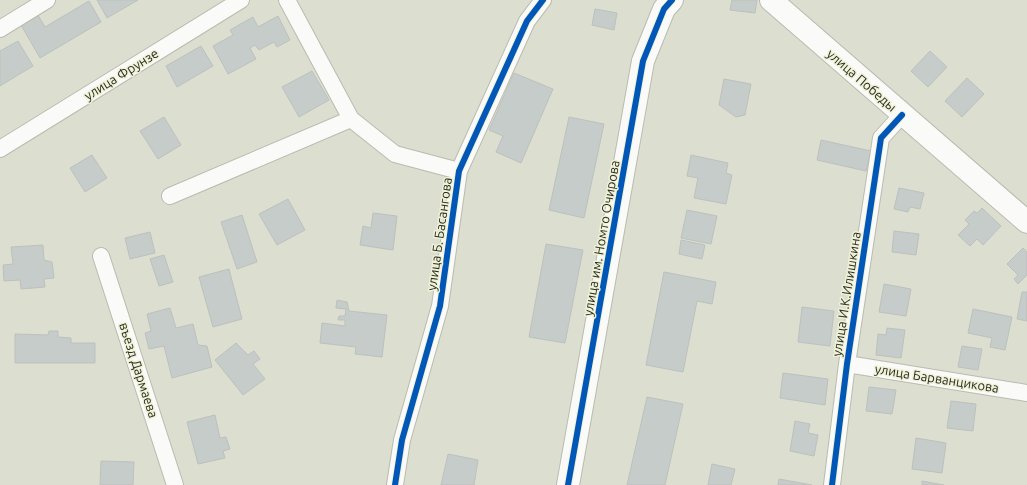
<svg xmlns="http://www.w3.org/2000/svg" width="1027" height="485" viewBox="0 0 1027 485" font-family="Ubuntu,sans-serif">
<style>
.building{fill:#c6ccc9;stroke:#bcc1be}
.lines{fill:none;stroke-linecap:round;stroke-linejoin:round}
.street-casing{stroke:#babbb0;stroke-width:18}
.secondary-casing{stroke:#babbb0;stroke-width:24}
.street{stroke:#fafaf8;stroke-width:16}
.secondary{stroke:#fafaf8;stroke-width:22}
.cycleway-casing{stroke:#eff2d7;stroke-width:8}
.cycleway{stroke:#0057b8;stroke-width:6}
.labels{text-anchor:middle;stroke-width:3;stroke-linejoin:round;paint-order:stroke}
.street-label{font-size:13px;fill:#2a2b21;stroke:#eff2d7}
</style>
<rect width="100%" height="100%" fill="#dcded0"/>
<path class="building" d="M97,0H138L107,18Z
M732,0H757L755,13L730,10Z
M89,1L101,22L40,58L21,25L38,15L45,27Z
M595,9L617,13L614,30L592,25Z
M278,16L290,40L277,47L274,42L259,50L255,45L250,48L256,59L228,74L213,46L233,35L230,30L253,17L258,27Z
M18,41L33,66L0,86V51Z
M201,46L213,66L177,87L166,66Z
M930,51L947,67L928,87L911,71Z
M312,71L329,100L299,117L282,87Z
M514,73L553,89L521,163L496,152L503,136L489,130Z
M967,78L984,94L962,117L945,101Z
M724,79L751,84L745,115L736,117L719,105Z
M164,117L181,145L158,159L140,131Z
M569,117L604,124L584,218L549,210Z
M821,140L871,151L866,171L817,160Z
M92,155L107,178L85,192L70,168Z
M691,155L728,163L726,173L732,175L726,204L694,198L698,178L687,176Z
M899,188L924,193L920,209L910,207L908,212L894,209Z
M288,199L305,230L277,245L259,214Z
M982,208L1001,226L983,245L977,239L970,246L958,235L969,224L965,220L974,211L977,213Z
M687,210L717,216L711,244L681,238Z
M373,213L397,216L393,250L360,245L363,226L371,228Z
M242,215L257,262L237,269L221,222Z
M894,231L919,234L916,255L892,252Z
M150,232L155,253L130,259L125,238Z
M681,240L705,245L702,259L679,254Z
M546,244L583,250L565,343L529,337Z
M43,245L44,260L52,262L54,278L44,279L45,287L21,289L20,280L4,281L3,265L13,264L11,247Z
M1023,248L1027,252V275L1018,284L1014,279L1018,275L1007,264Z
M164,255L173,282L159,286L150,259Z
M229,269L242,319L213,327L199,277Z
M664,272L716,282L712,304L697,301L683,372L646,365Z
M884,284L911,289L906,316L879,312Z
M1022,292H1027V321L1017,319Z
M337,300L347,302L349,311L387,315L382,357L355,354L356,347L320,343L322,323L345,326V320H338L339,316H345L346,309L336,308Z
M802,307L834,311L830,346L798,342Z
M170,308L176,328L193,324L198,345L207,346L212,367L172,378L164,346L149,349L145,333L151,331L147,314Z
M973,309L1012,317L1005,350L990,347L992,338L968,333Z
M887,328L905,330L901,358L876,355L878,334L886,335Z
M49,331H58V337L71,338V343H95V363H15V334L48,335Z
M236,343L248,355L254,351L260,359L253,364L265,379L243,395L215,360Z
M962,346L982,349L978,370L958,367Z
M783,373L828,379L825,405L780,398Z
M869,387L896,390L892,414L866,411Z
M647,397L683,404L665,485H627Z
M951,401L976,404L973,431L947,428Z
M215,415L220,438L226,437L230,449L223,451L225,458L198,464L187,422Z
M795,421L810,424L808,433L818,435L814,456L790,451Z
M916,438L946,443L942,473L912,469Z
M448,454L478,460L474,485H441Z
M101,461L134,462L133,485H100Z
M712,464L735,469L731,485H708Z
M779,479L812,485H778Z
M922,481L944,485H922Z"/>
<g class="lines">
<g class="street-casing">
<path id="street" d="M287,0L351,119L395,154L459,171
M0,29L47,0
M0,149L241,0
M170,196L351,119
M101,256L175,485
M847,364L1027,393
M395,485L402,440L440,306L459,171L527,21L543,0
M832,485L847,364L881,138L902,115"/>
</g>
<g class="secondary-casing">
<path id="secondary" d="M771,0L1027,222
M568,485L643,61L664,9L672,0"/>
</g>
<use href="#street" class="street"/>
<use href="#secondary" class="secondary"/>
<g class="cycleway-casing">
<path id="cycleway" d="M395,485L402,440L440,306L459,171L527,21L543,0
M568,485L643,61L664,9L672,0
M832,485L847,364L881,138L902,115"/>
</g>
<use href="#cycleway" class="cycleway"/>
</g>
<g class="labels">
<g class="street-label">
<text transform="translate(121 74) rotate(-32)" y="5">улица Фрунзе</text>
<text transform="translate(862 80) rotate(41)" y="5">улица Победы</text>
<text transform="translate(439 234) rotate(-82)" y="5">улица Б. Басангова</text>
<text transform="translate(601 238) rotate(-80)" y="5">улица им. Номто Очирова</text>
<text transform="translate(846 294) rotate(-81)" y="5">улица И.К.Илишкина</text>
<text transform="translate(139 370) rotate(72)" y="5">въезд Дармаева</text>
<text transform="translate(937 378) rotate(9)" y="5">улица Барванцикова</text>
</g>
</g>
</svg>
